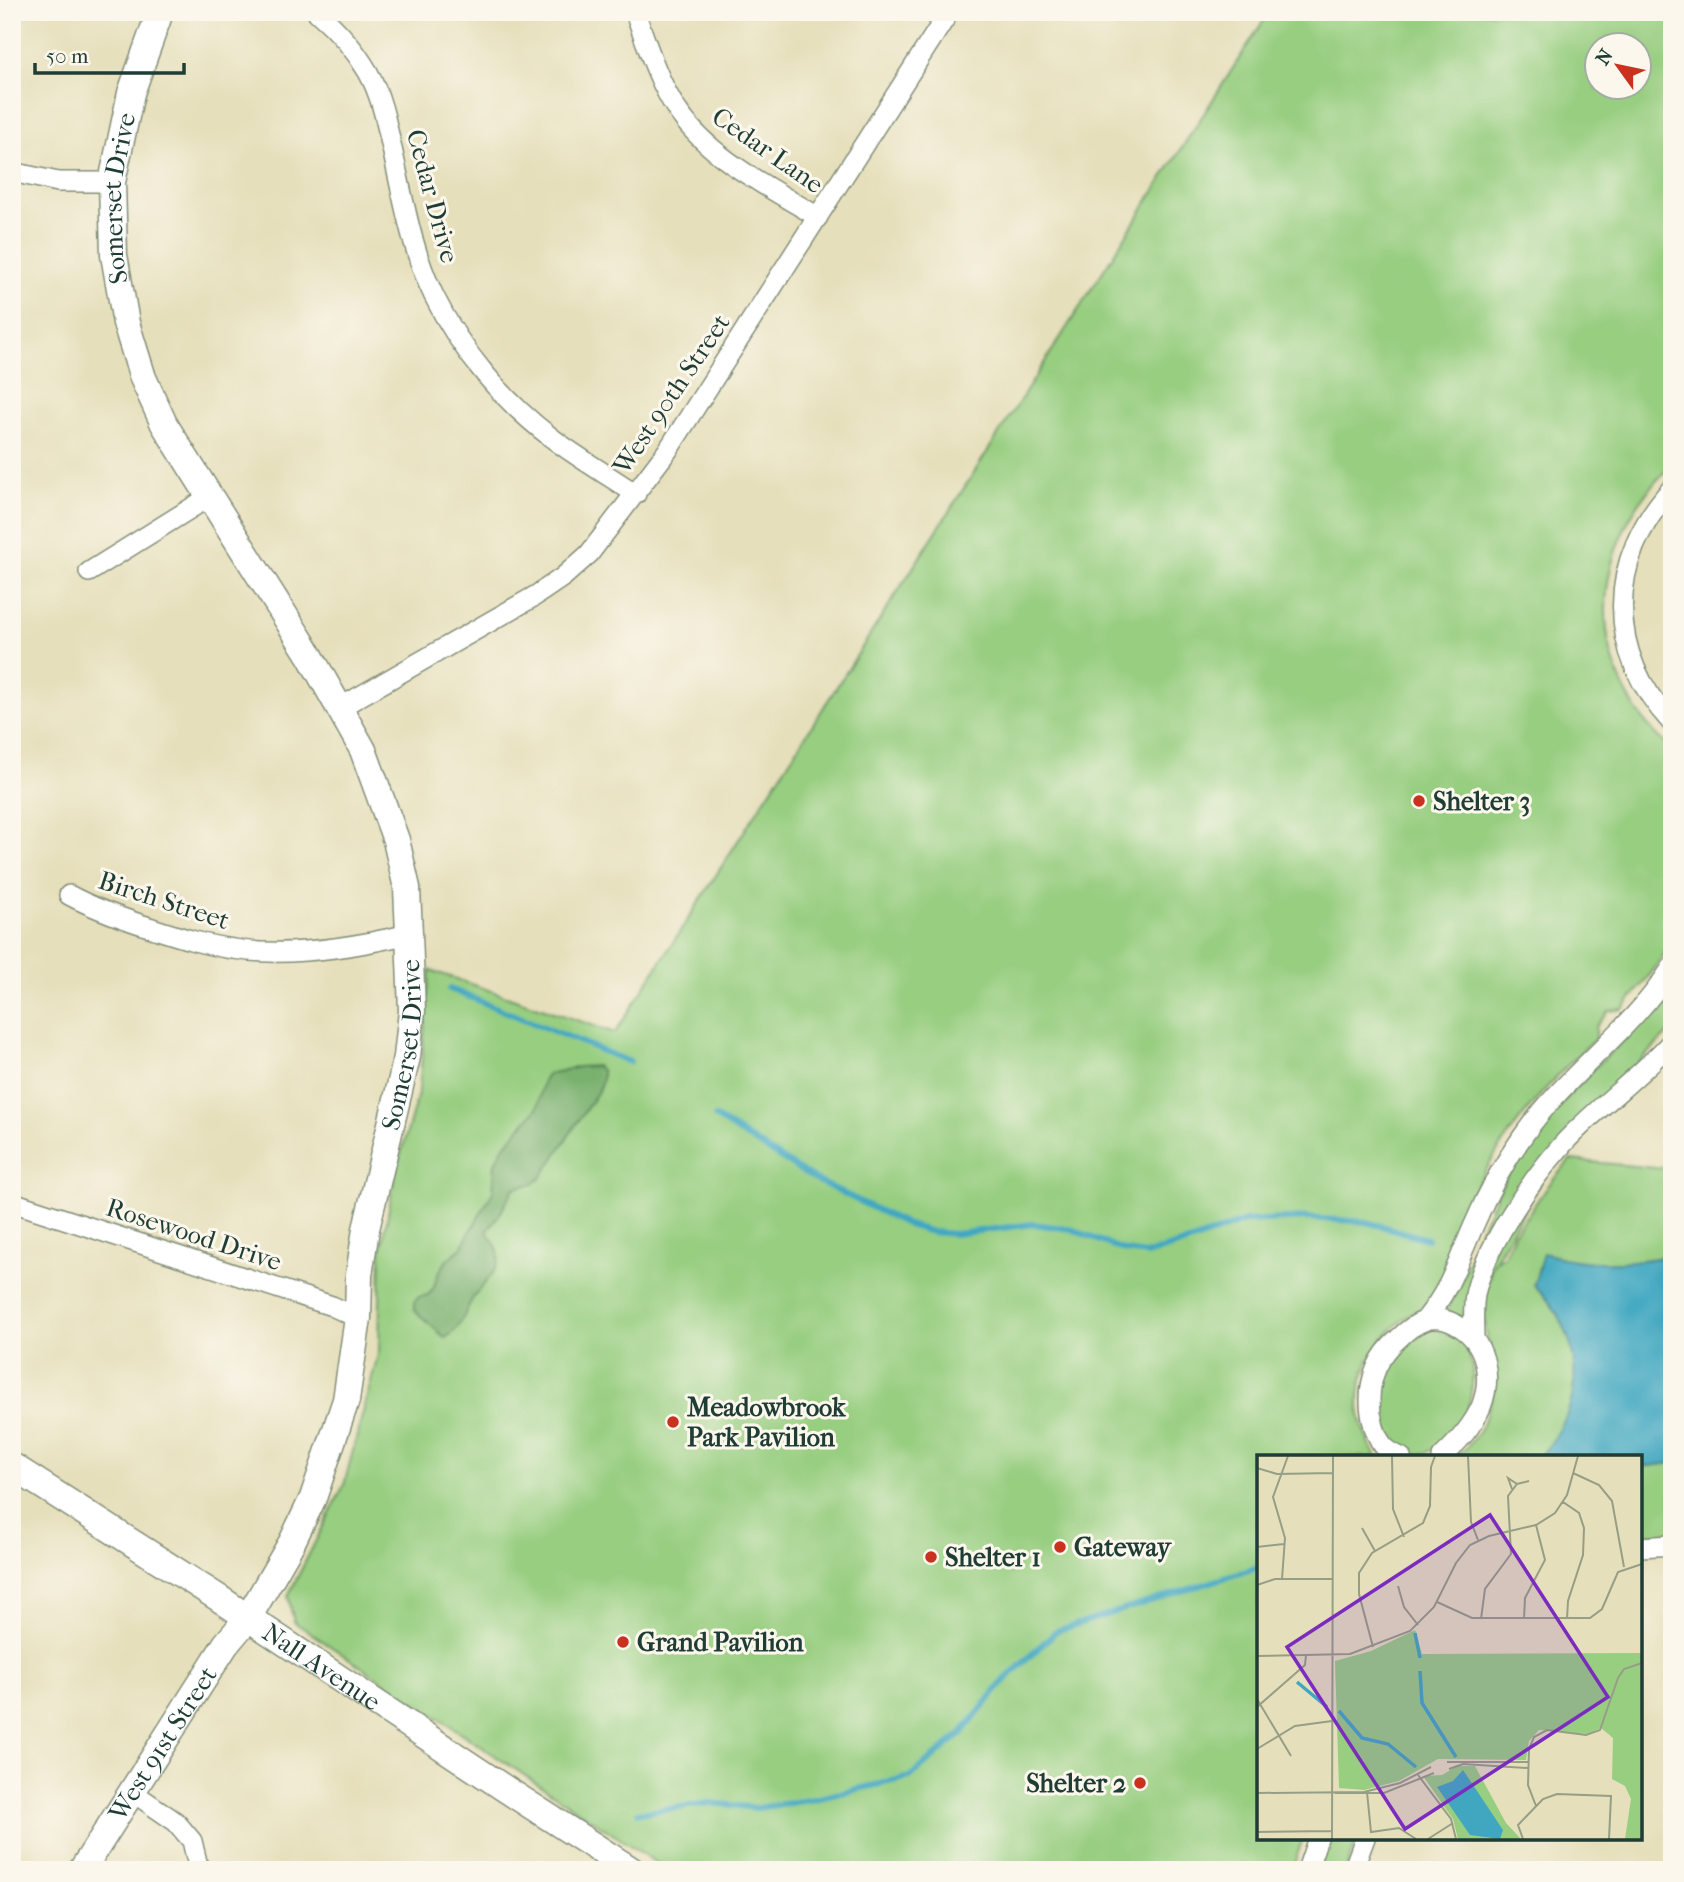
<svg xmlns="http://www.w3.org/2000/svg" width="1684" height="1882" viewBox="0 0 1684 1882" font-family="'IM FELL French Canon',serif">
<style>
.green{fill:#97ce80;stroke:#5b865a;stroke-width:2;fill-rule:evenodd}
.forest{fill:#79b16e;stroke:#4c7751;stroke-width:2}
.water{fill:#41a7c1;stroke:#30727a;stroke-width:2}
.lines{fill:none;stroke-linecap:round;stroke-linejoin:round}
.stream{stroke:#41a7c1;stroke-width:6}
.street-casing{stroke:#828e78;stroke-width:22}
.secondary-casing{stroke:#828e78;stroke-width:29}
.street{stroke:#fff;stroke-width:19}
.secondary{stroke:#fff;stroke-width:26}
.poi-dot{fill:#c8321e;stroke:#fbf7ec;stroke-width:2.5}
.labels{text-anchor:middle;stroke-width:6;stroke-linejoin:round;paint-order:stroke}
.street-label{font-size:26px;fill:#1f3d34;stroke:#fbf7ec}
.poi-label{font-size:26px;font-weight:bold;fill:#1f3d34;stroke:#fbf7ec;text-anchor:start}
.inset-river{fill:none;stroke:#41a7c1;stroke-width:3.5}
.inset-road{fill:none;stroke:#969e85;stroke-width:2}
.view{fill:#7b2cbf;fill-opacity:0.15;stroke:#7b2cbf;stroke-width:3.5}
.inset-edge{fill:none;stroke:#1f3d34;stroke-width:3.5}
</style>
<rect width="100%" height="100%" fill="#fbf7ec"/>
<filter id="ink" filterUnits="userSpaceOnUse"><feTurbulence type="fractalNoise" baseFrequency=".0143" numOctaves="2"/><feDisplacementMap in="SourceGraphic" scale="14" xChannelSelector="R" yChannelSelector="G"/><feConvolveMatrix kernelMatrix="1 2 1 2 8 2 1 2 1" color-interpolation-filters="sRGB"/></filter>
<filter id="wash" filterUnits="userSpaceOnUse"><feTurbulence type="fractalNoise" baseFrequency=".00686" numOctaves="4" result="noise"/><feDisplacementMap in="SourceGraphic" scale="28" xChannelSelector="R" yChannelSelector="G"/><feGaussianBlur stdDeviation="1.57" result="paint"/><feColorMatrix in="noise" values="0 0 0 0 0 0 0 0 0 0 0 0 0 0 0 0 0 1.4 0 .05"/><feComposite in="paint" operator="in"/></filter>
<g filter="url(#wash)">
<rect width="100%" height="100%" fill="#e6dfbb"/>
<path class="green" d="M1269,12H1672V465C1587,543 1581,672 1672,749V942L1659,963L1623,1009L1609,1011L1596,1027V1038C1525,1103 1474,1171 1444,1264L1448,1271C1443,1280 1438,1291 1431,1299C1423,1309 1411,1314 1401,1321C1370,1346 1350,1388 1363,1427C1367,1437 1372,1447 1376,1457H1259V1838H1303L1292,1870H667L294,1622L288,1596L344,1485L379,1351L381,1252L395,1175L419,1090L430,970L615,1033ZM1596,46H1638V88H1596Z
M1672,982V1030L1571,1127L1463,1318L1446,1312L1460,1285L1478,1234L1505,1179L1536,1132L1592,1070L1624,1040Z
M1570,1160L1655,1168L1672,1167V1533L1640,1535V1457H1457C1484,1433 1497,1399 1492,1363C1490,1347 1485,1331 1484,1315C1483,1296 1489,1279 1494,1261L1504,1256L1514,1234L1547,1187Z
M1438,1328C1478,1331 1478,1388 1464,1416C1453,1437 1422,1470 1398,1445C1362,1409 1388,1335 1438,1328Z
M1325,1838H1358L1345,1870H1313Z"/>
<path class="forest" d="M596,1066L602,1071V1080L598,1091L541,1178L533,1184L514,1188L501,1212L487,1232C493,1240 501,1251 498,1262C494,1277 481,1285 473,1298C464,1312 462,1329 445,1338L414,1310V1302L419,1297L428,1295L433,1289L438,1274L447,1260L461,1248L467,1237L493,1192L495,1163L502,1149L537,1108L543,1081L548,1074L578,1067Z"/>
<path class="water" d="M1543,1253C1585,1266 1630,1264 1672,1255V1463L1640,1467V1457H1539C1589,1405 1585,1334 1534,1285Z"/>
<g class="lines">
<path class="stream" d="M450,989L630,1062
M715,1117L814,1179L908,1225L932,1232L955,1234L1033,1224L1071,1229L1125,1251L1147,1254L1192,1241L1245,1221L1307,1218L1367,1222L1427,1239
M638,1813L710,1803L757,1808L815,1799L910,1777L962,1733L1003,1682L1056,1631L1259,1567"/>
</g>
</g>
<g filter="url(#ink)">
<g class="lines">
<g class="street-casing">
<path id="street" d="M317,12C338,30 354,48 368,72C382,97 387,126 393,153C404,202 412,251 434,296C461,351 503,401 552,438C578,458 608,475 636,494
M635,12C647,45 658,81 677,110C710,159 769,187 818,217
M12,172L58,182H112
M1672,488C1607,560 1605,651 1672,723
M89,572L209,497
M341,707L535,596L563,577L589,554L668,450L949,12
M69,895C95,909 121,918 149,927C177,936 204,945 233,949C289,958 354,947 409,934
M12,1202L332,1306L358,1318
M1425,1320C1452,1286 1457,1263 1474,1225C1487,1194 1503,1164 1523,1136C1566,1074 1631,1032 1672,967
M1474,1338C1474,1323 1472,1306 1476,1290C1488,1243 1531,1180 1563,1144C1597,1107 1638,1079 1672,1041
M1401,1457C1397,1455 1391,1453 1387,1449C1375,1440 1370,1415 1370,1400C1370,1376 1380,1355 1398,1339C1405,1332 1415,1324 1424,1321C1434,1317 1445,1319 1455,1324C1486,1340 1493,1376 1481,1407C1472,1427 1458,1442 1442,1457
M1640,1547L1672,1545
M131,1791L176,1822L192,1841L199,1870
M1307,1870L1318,1838
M1353,1870L1365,1838"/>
</g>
<g class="secondary-casing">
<g id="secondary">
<path id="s1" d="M12,1466L217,1597L507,1790L631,1870"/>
<path id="s2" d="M82,1870L226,1644L248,1618L292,1542L313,1498L346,1400L358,1318L359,1275L366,1229L407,1057L412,1011L409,934L407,888L396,840L363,750L309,654L164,424L143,378L126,323L114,255L112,182L131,93L160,12"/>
</g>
</g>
<use href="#street" class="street"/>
<use href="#secondary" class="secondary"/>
</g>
</g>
<g class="poi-dot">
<circle cx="1419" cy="801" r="7"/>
<circle cx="673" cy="1422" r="7"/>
<circle cx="1060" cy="1547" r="7"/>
<circle cx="931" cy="1557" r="7"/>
<circle cx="623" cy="1642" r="7"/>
<circle cx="1140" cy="1783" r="7"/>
</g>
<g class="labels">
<g class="street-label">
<text transform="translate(768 150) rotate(35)" y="9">Cedar Lane</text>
<text transform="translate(433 196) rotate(75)" y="9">Cedar Drive</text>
<text dy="9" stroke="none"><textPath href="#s2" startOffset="1822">Somerset Drive</textPath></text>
<text transform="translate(671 394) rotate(-56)" y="9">West 90th Street</text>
<text transform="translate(164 900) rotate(18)" y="9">Birch Street</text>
<text dy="9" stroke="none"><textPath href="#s2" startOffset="903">Somerset Drive</textPath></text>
<text transform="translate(194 1234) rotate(18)" y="9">Rosewood Drive</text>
<text dy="9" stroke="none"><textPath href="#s1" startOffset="369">Nall Avenue</textPath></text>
<text dy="9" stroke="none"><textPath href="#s2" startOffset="150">West 91st Street</textPath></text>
</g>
<g class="poi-label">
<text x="1433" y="810">Shelter 3</text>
<text x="687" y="1416">Meadowbrook<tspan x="687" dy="30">Park Pavilion</tspan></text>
<text x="1074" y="1556">Gateway</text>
<text x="945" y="1566">Shelter 1</text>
<text x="637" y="1651">Grand Pavilion</text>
<text x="1126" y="1792" text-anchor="end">Shelter 2</text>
</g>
</g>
<g transform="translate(1257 1455)">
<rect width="385" height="385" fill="#e6dfbb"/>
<path d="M158,175L165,199L385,198V384H368L374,344L368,331L355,324L356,283L344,273L330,279L282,275L272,286L269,305L181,304L142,326L107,335L82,333L78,206L114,196ZM200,311H218L249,368L264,384H201L196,364L166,321L185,320Z" fill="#97ce80"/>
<path d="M206,315L246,375L243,384L213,380L180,332L196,326Z" fill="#41a7c1"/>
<path class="inset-river" d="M158,178L163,203M163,216L165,248L199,302M40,227L70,252M82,256L105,283L131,289L159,312"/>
<path class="inset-road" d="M135,1L136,54L147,82M211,1L214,67L221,85M0,13L20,19L76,18M316,18L342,30L355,46L367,112M255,34L251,23L260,29M306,47L322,58L327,73L326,100L311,146L310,164M105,73L118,96M0,92L27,89M25,124L28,83L16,42L31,1M0,130L18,124H75M141,131L147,152L161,170M180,147L215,163H333L345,154L361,117L385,109M224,164L228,134L254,99L251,41L260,29L272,26M267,164L268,143L288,105L279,70M116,192L102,139V118L115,98L166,68L173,51L174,12L178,1M0,201L93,199L153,176L177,152L199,108L213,90L232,81L279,70L298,58L310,40L321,1M0,244L34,301M0,252L48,210L49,200M0,294L38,271L75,266M190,307H271M192,314L206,309L271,313M161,320L194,364L199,384M110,337L114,377L142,373L159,384M0,338L107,337L143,328L174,312M78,338H127L177,318M279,351L271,330L272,294L277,282L290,275L329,280L343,275L361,223L367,214L385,208M0,377L75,376M75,384L76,1M171,384L196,368M266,384L261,370L286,344L300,339L354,341L352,384"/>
<path class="view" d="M233,60L351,242L148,374L30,192Z"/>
<rect width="385" height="385" class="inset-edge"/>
</g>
<rect width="1684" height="1882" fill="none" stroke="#fbf7ec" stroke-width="42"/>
<g transform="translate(1618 66) rotate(303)"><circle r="33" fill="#fbf7ec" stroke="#a3ada2" stroke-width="2"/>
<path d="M0-5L12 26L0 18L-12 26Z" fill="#c8321e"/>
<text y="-10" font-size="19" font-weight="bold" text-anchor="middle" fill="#1f3d34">N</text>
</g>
<path d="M35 63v10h149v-10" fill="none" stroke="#1f3d34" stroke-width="3.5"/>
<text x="46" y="63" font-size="21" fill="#1f3d34" stroke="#fbf7ec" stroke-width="5" paint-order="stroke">50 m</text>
</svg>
